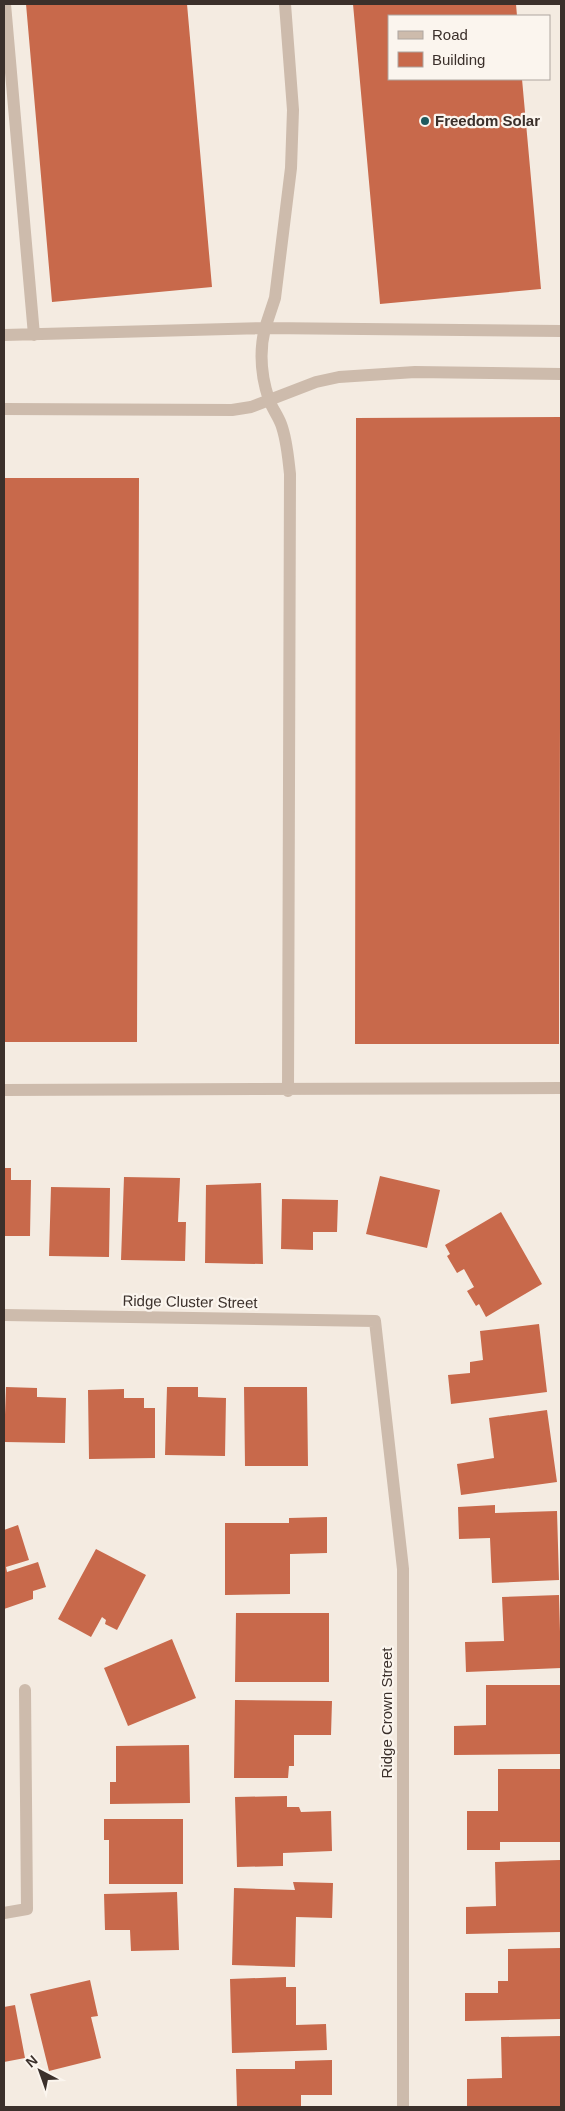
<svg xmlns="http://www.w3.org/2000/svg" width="565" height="2111" viewBox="0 0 565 2111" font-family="Helvetica,sans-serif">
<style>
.building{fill:#c8694b}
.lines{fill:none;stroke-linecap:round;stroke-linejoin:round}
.service{stroke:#cdbbac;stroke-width:12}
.minor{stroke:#cdbbac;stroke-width:12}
.poi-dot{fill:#1f5a5e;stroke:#fbf5ee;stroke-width:2}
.labels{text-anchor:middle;stroke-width:4.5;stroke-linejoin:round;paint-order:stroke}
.poi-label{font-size:15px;font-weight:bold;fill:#3b302b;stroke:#fbf5ee;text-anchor:start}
.street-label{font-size:15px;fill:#3b302b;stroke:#fbf5ee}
</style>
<rect width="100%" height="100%" fill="#f4ebe1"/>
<path class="building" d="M26,4H187L212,287L52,302Z
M353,4H516L517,16H389V79H522L541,289L380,304Z
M561,417L559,1044H355L356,418Z
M4,478H139L137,1042H4Z
M4,1168H11V1180H31L30,1236H4Z
M380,1176L440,1190L427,1248L366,1234Z
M124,1177L180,1178L178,1222H186L185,1261L121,1260Z
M261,1183L263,1264L205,1263L206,1185Z
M51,1187L110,1188L109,1257L49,1256Z
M282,1199L338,1200L337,1232H313V1250L281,1249Z
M501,1212L542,1284L486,1317L479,1304L476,1306L467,1291L474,1287L464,1269L457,1273L447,1256L450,1254L445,1245Z
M539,1324L547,1392L451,1404L448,1375L470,1373V1362L483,1360L480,1331Z
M6,1387L37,1388V1397L66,1398L65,1443L4,1442Z
M167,1387H198V1397L226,1398L225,1456L165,1455Z
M244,1387H307L308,1466H245Z
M124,1389V1398H144V1408H155V1458L89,1459L88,1390Z
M547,1410L557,1482L461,1495L457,1464L494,1458L489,1418Z
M495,1505V1513L557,1511L559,1580L492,1583L490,1538L459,1539L458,1507Z
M327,1517V1553L290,1554V1594L225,1595V1523H289V1518Z
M18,1525L29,1560L6,1567L7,1572L38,1562L46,1587L33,1591V1599L4,1609V1530Z
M96,1549L146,1575L117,1630L105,1624L106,1620L102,1617L91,1637L58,1619Z
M559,1595L561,1668L466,1672L465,1642L504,1641L502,1597Z
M236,1613H329V1682H235Z
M172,1639L196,1698L128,1726L104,1668Z
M486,1685H561V1754L454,1755V1726L486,1725Z
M235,1700L332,1701L331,1735H294V1766H289L288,1778H234Z
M189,1745L190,1803L110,1804V1782H116V1746Z
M498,1769H561V1842H500V1850H467V1811H498Z
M287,1796V1807H299L301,1812L331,1811L332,1851L283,1853V1866L237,1867L235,1797Z
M104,1819H183V1884H109V1840H104Z
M560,1860L561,1932L466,1934V1907L496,1906L495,1862Z
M293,1882L333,1883L332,1918L296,1917L295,1967L232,1965L234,1888L295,1890Z
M177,1892L179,1950L131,1951L130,1930H105L104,1894Z
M561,1948V2019L465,2021V1993H498V1981H508V1949Z
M286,1977V1987H296V2025L326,2024L327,2050L232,2053L230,1979Z
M90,1980L98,2016L91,2017L101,2058L49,2071L30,1994Z
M15,2005L25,2058L4,2062V2007Z
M561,2036V2107H467V2079L502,2078L501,2037Z
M332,2060V2095H301V2107H237L236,2069H295V2061Z"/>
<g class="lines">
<path class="service" d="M5,4L34,335
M4,335L265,328L275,298L291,168L293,110L285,4
M4,409L232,410L251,407L316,382L339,377L415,372L561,374
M4,1090L561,1088
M288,1091L290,474C288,457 287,440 281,424C278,416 272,408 269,400C261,376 259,352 265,328L561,331"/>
<path class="minor" d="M4,1315L375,1321L403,1569V2107
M4,1913L27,1909L25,1690"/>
</g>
<circle class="poi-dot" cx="425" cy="121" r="5"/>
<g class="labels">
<g class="poi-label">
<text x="435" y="126">Freedom Solar</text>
</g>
<g class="street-label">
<text transform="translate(190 1302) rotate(1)" y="5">Ridge Cluster Street</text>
<text transform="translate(387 1713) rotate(-90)" y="5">Ridge Crown Street</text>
</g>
</g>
<rect width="565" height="2111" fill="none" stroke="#3b302b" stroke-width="10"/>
<rect x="388" y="15" width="162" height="65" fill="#fbf5ee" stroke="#aea6a0"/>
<rect x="398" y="31" width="25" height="8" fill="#cdbbac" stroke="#aea6a0"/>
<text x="432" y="40" font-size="15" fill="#3b302b">Road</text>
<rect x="398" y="52" width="25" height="15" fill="#c8694b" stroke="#aea6a0"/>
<text x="432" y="65" font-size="15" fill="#3b302b">Building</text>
<g transform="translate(40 2071) rotate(319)" stroke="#fbf5ee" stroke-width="4" paint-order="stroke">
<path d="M0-4L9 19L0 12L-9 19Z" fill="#3b302b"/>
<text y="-8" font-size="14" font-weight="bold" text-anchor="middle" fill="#3b302b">N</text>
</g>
</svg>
